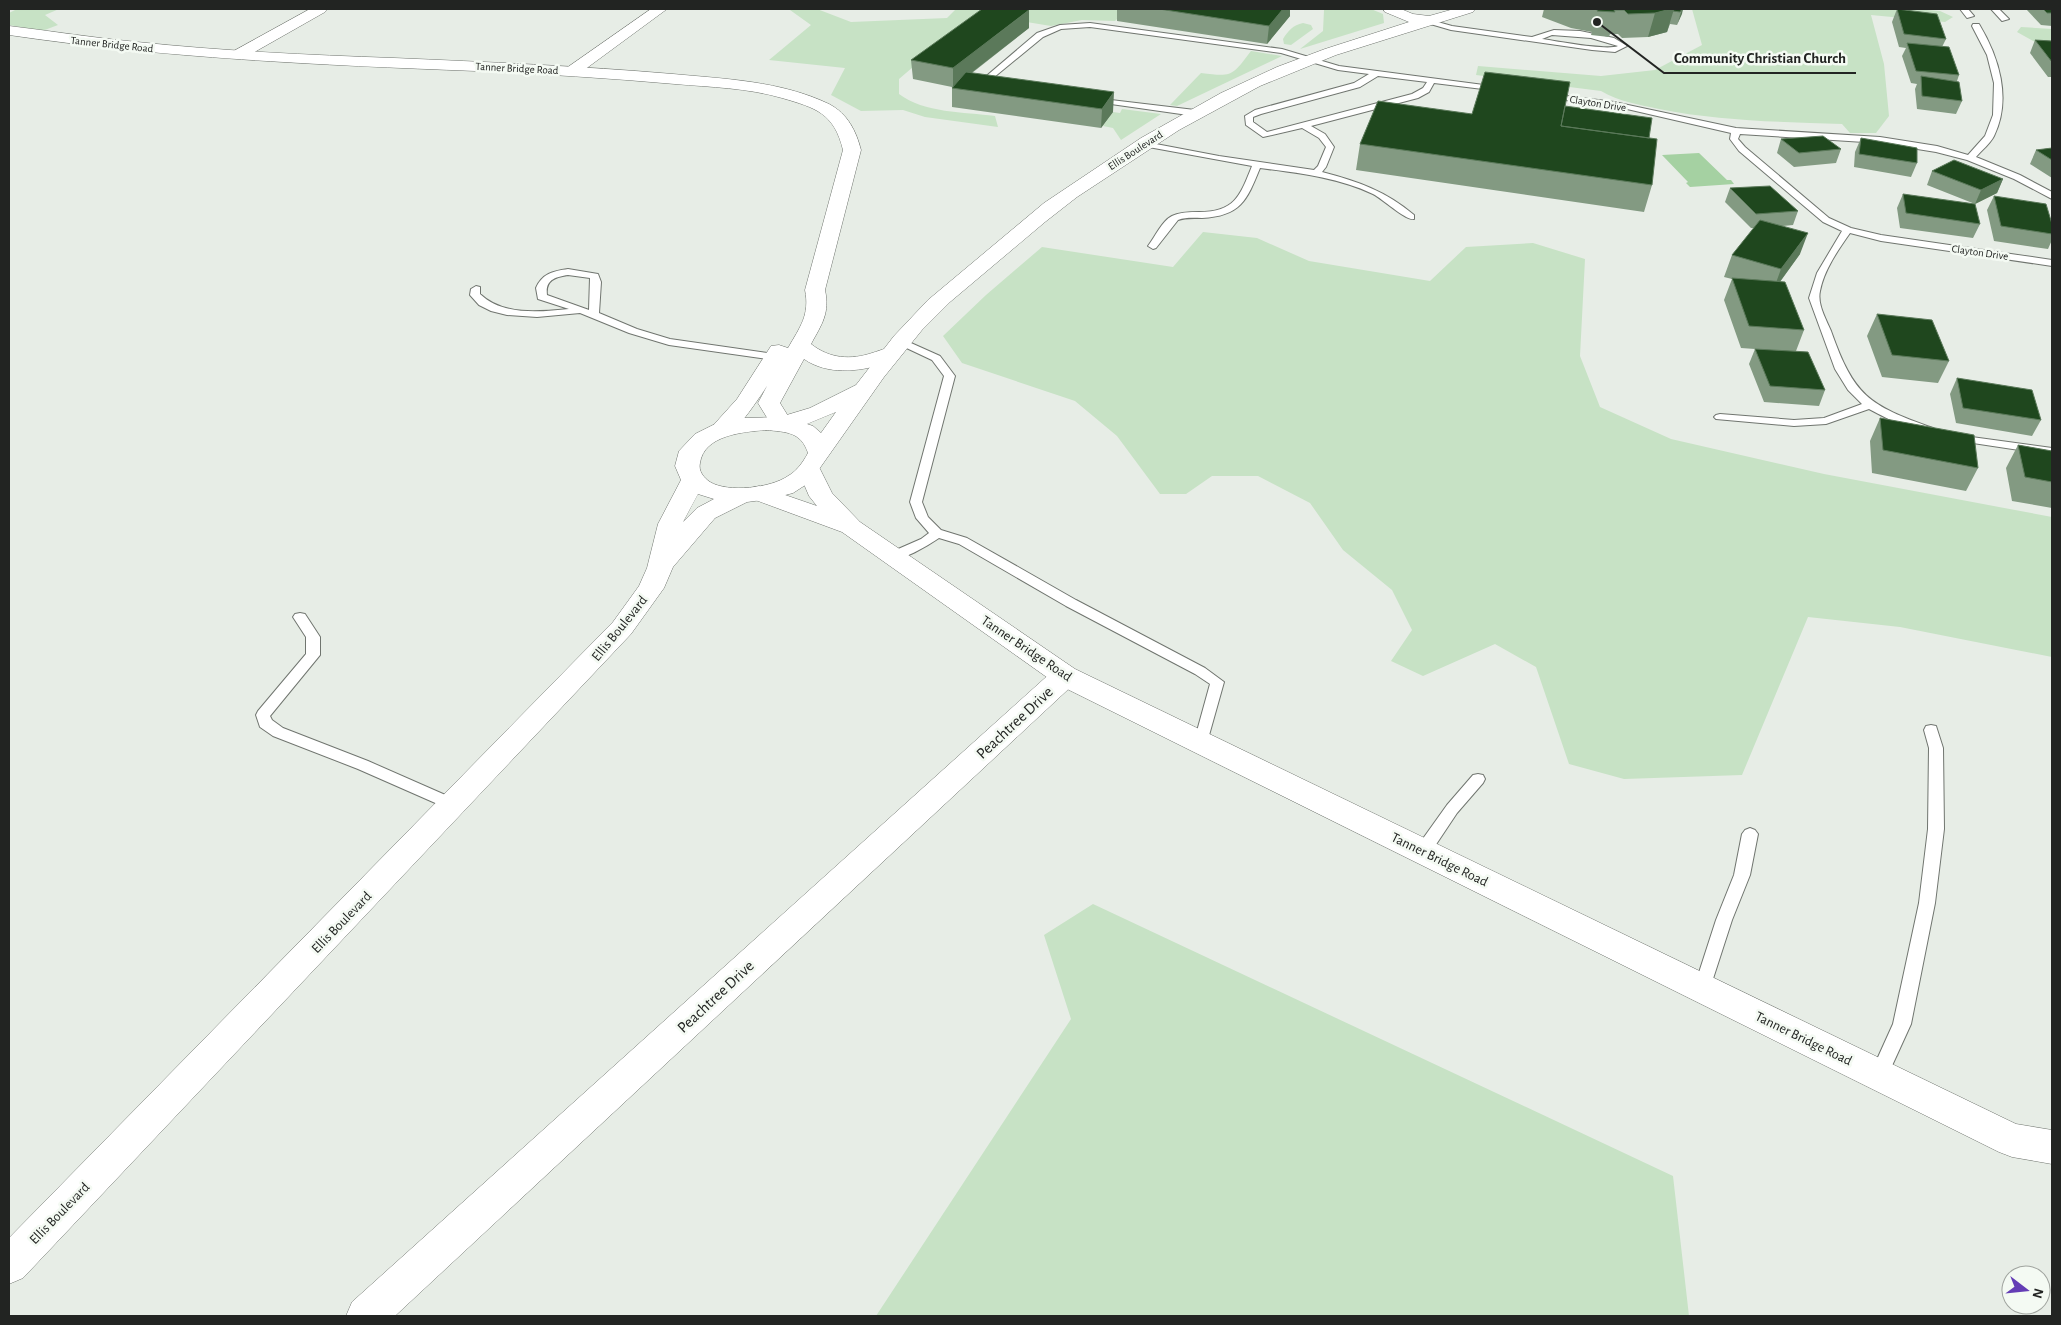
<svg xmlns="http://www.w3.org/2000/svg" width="2061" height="1325" viewBox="0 0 2061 1325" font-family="'Alegreya Sans',sans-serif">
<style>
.green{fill:#c7e2c5}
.water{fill:#a5d1a2}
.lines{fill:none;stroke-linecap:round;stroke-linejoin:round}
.service-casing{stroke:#70756f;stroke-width:2}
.minor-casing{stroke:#70756f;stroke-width:1}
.tertiary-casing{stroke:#70756f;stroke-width:1}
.secondary-casing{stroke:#70756f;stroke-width:1}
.service{fill:#fff;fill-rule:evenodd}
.minor{fill:#fff;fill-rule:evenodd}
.tertiary{fill:#fff;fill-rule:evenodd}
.secondary{fill:#fff;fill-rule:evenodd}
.wall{fill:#839a82}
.shaded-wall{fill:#5b795a}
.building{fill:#1f471e;stroke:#5b795a}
.labels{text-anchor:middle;stroke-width:5;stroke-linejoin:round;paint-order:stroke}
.far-street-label{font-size:11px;fill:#222422;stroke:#f4faf3}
.street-label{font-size:14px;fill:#222422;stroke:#f4faf3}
.near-street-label{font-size:16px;fill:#222422;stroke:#f4faf3}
.leader{fill:none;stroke:#222422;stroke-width:2}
.callout-dot{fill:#222422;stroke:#f4faf3;stroke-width:2}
.callout-label{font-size:15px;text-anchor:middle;font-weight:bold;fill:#222422;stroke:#f4faf3;stroke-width:5;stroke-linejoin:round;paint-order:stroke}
</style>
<rect width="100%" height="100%" fill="#e7ede6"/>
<path class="green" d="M17,9H59L45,15L58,25L42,31L9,25V13Z
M797,9H817L851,22L947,18L955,10L953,9H1128L1115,21L1082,20L1051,26L1003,18L920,61L899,79V94C924,113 964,112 995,116L998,127L925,117L903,110L861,111L831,95L845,68L769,60L811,25L790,10Z
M1322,9H1371L1383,14L1384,23L1300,49L1323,31L1324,10Z
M1692,9H1914L1940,11L1953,17L1945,22L1871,15L1884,64L1889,116L1876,133H1850L1842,124C1780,122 1719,121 1659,109C1637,104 1620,102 1601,91L1476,75L1478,66L1601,76L1655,70L1702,45Z
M1303,23L1311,25L1313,29L1291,45L1284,44L1283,39C1288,31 1293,25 1303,23Z
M2021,27L2052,29V48L2035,42L2017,32Z
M1251,51L1282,56L1177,106L1170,105L1201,73C1233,77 1232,76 1251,51Z
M1122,109L1161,114L1121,140L1113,128L1103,126L1113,112L1120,113Z
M1203,232L1257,238L1309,261L1430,281L1466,247L1533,243L1585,259L1580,356L1600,407L1671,439L1824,474L2052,517V657L1900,627L1808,617L1742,775L1624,779L1569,764L1536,667L1495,644L1423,676L1391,661L1412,630L1392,590L1343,550L1310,503L1258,476H1212L1186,494H1160L1117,436L1075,401L962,363L943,336L986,295L1042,247L1173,267Z
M1093,904L1673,1176L1689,1316H876L1071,1019L1044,935Z"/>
<path class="water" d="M1699,153L1727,180H1731L1734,184L1690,187L1686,183L1688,182L1662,155Z"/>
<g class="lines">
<g class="service-casing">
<path id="service" d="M1960,9H1968L1974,16L1967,18Z
M1991,9H1999L2009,19L2002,21Z
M1427,19L1452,26L1532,37L1554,30L1580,31L1614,38L1627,46L1615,52L1592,50L1451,30L1427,23ZM1552,35L1591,38L1618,46C1607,51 1556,41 1542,39Z
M1090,23L1282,49L1339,66L1499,87L1503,89L1499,91L1434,83L1429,92L1418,98L1311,126L1325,134L1334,147L1326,167L1322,172C1357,181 1386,191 1414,215V219C1406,221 1383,199 1373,194C1337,177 1298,173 1260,168C1247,200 1241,216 1202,218C1194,218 1186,217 1178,220L1156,248L1153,249L1148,246C1155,237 1162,221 1172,216C1180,212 1190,212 1199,212C1235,212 1240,196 1252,166L1143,146L1139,143L1140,141L1219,156L1314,170L1318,166L1326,147L1319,138L1302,128L1263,137L1246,125L1245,116L1255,110L1354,83L1369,74L1338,70L1281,53L1090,27L1061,29L1043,37L987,83L990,85L989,87L977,84L1037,33L1060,25ZM1378,76L1427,82L1423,88L1412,94L1267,132L1253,122V117L1261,114L1360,87Z
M1973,24H1979C1999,57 2012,99 1994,136C1990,144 1981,151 1976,157L2020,175L2052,192V199L2014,179L1967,160L1936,152L1880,143L1740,134L1738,139L1745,147L1829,218L1851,228L1881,235L2052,260V266L1881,241L1850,233C1838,250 1824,270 1820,291C1817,304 1826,319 1831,331C1854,396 1868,405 1933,428L1935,430L1933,432C1920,436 1882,416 1869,409L1826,424L1794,426L1716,419L1714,417L1716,415L1720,414L1794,420L1824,418L1862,404L1848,390L1835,369L1809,298L1817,273L1842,231L1823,222L1739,151L1730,139L1731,133L1614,106L1550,98L1546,96L1550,94L1614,102L1736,128L1880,137L1937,146L1968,155L1985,136L1993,115L1994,83L1987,55L1972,26Z
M1094,98L1195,110L1199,113L1195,116L1097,102L1093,100Z
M568,269L598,274L601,282L599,313L637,329L670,339L782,355L787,358L782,361L669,345L629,333L580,313L537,317L507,315L491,311L479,305L470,295L471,289L476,286L480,287V294C503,316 540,312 569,309L538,299L536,288C542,274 553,271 568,269ZM568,275L590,278L589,310L547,295C545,280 555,277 568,275Z
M902,339L940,356L955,376L922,502L928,517L941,530L967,538L1076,600L1205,668L1224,682L1206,746L1201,747L1196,746L1194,742L1210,684L1195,674L1066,606L959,544L939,538C929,545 901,562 889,559L887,556L889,553L921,539L929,533L916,518L910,502L944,376L932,360L898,344L897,342Z
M1957,435L2052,448V455L1953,440L1951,438Z
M300,613L305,614L320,637V655L270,716L272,720L283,728L368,761L459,801L462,805L459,809L454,811L449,809L358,769L273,736L260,727L256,715L258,711L306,654V637L293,617L295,614Z
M1931,725L1936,726L1943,748L1944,829L1935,903L1911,1024L1885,1081L1879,1083L1873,1081L1870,1075L1893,1024L1919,903L1928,829L1929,748L1924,730L1926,726Z
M1478,774L1483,775L1485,779L1483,783L1457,813L1429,855L1423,857L1417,855L1415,851L1417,847L1447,805L1473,775Z
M1750,828L1755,830L1758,834L1750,875L1732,920L1710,988L1708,993L1702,995L1696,993L1694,988L1716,920L1734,875L1742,834L1745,830Z"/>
</g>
<g class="minor-casing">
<path id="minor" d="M310,9H327L325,12L244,58H232L230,55L232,52Z
M651,9H667L580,73H568L566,70L568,67Z
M1065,666L1075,669L1079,676L1075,683L395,1316H346L352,1302L1055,669Z"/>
</g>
<g class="tertiary-casing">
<path id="tertiary" d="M9,26C51,31 94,38 137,42C222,51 308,55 394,58C487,62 580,66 673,74C726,79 781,81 829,104C848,114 856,131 861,150L825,290C830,313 822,324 811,344C830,359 851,360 872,353C882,350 889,346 900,348L903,353C898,360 890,361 883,364C858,372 827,375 804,359L780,403L793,424L790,429L782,431L774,429L758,403L767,386C759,398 739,429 727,435C722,438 717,436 712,435L709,430L737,399L771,346L779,345L788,348C800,327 810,315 805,290L843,150C834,113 816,108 782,98C748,88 710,87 675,84C608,78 542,74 476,71C319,65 164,58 9,35Z
M810,463L818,465L832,493L860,522L1075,669L2016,1124L2052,1130V1164L2012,1157L1999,1152L1055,683L842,532L750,498L747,493L750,488L759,486L817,506L809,496L798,470L802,465Z"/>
</g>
<g class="secondary-casing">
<path id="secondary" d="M1383,9H1401L1413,14L1429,16L1454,9H1475L1473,12L1336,55L1260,86L1179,130L1077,197L1045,222L950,302L922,330L884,377L810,482L793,493L770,499L747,502L715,518L673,567L664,588L631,634L23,1278L9,1284V1238L613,622L639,586L647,568L658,524L681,480L675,466L679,451L695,434L713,425L743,418L780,417L810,408L856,385L894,336L928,300L1044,203L1141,138L1221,93L1277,67L1325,49L1409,22L1385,12ZM836,412L821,433L813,426L807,424ZM766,430C787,432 801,432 808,453C803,462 797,471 788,476C771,488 728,493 710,482C704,478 698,471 700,463C704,435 743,432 766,430ZM698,494L714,499L697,508L683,522Z"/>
</g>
<use href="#service" class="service"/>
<use href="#minor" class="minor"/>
<use href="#tertiary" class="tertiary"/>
<use href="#secondary" class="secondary"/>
</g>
<path class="wall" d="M1117,9H1290V16L1267,44L1117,21Z
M1544,9H1683L1677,25L1670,24L1667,32L1648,37L1622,38L1618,34H1610L1609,37L1591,35L1592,32L1571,28L1542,17Z
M1897,9L1946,39L1942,47L1959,75L1957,81L1962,101L1956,114L1917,109L1915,89L1917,84L1911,83L1902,56L1906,48L1899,47L1892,22Z
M2026,9H2052V26L2041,25Z
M1029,28L972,73L1113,112L1101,128L952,107V87L913,79L911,60Z
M2035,40L2052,41V77H2048L2030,53Z
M1565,106L1649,138L1652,185L1644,212L1356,170L1360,144L1472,114Z
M1861,138L1917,163L1911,177L1854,167L1855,152Z
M1781,139L1841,149L1836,163L1794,167L1777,153Z
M2052,148V178L2030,164L2036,150Z
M1932,171L2003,179L1997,193L1975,204L1927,185Z
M1730,188L1798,211L1793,225L1783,226L1800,254L1780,282L1804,330L1796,351L1825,390L1819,406L1764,402L1749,364L1755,349L1741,348L1724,300L1732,279L1724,277L1732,255L1754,228H1751L1725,202Z
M1903,194L1980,224L1973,238L1900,228L1897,208Z
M1994,196L2052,224V240L2048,249L1994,241L1987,210Z
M1877,314L1949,361L1938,383L1882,377L1867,336Z
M1957,378L2041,420L2032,436L1956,423L1950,394Z
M1880,418L1978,468L1966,491L1872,473L1870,441Z
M2018,445L2052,451V508L2012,501L2006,468Z"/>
<path class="shaded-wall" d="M1283,9H1290V16L1267,44L1269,26Z
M1671,9H1674L1667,32L1648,37L1655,13Z
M1682,9H1683L1682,14L1677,25Z
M1029,10V28L953,87V68Z
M1114,92L1113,112L1101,128L1102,109Z
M2003,179L1997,193L1975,204L1981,190Z
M1808,233L1800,254L1773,291L1781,269Z"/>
<path class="building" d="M982,9H1023L1029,10L953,68L911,60Z
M1159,9H1283L1269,26Z
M1598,9H1671L1655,13L1628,14L1624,10H1614L1615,12L1597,11Z
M1674,9H1682L1680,12L1673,11Z
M1897,9L1937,14L1946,39L1904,34Z
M2043,9H2052V13H2047Z
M2035,40L2052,41V62Z
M1907,43L1949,47L1959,75L1916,71Z
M966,72L1114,92L1102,109L952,88Z
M1485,72L1570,82L1561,126L1657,139L1652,185L1360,144L1378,101L1472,114Z
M1921,76L1959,82L1962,101L1922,96Z
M1565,106L1652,118L1649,138L1561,126Z
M1823,136L1841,149L1799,153L1781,139Z
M1861,138L1917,148V163L1859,154Z
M2052,148V160L2036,150Z
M1954,160L2003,179L1981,190L1932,171Z
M1770,186L1798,211L1756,214L1730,188Z
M1903,194L1975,204L1980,224L1906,213Z
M1994,196L2046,204L2052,224V234L2001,226Z
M1760,220L1808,233L1781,269L1732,255Z
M1732,278L1785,282L1804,330L1749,326Z
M1877,314L1932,320L1949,361L1892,355Z
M1755,349L1808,352L1825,390L1770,386Z
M1957,378L2032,390L2041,420L1963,408Z
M1880,418L1974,435L1978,468L1883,450Z
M2018,445L2052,451V482L2025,477Z"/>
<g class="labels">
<g class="far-street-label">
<text transform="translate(112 44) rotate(6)" y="4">Tanner Bridge Road</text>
<text transform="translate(517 68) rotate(3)" y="4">Tanner Bridge Road</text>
<text transform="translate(1598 103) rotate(9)" y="4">Clayton Drive</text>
<text transform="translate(1135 150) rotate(-33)" y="4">Ellis Boulevard</text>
<text transform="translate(1980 252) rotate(8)" y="4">Clayton Drive</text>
</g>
<g class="street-label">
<text transform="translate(619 628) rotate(-51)" y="5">Ellis Boulevard</text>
<text transform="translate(1027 648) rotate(34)" y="5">Tanner Bridge Road</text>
<text transform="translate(1440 859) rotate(26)" y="5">Tanner Bridge Road</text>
<text transform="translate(341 922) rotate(-46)" y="5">Ellis Boulevard</text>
<text transform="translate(1804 1038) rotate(26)" y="5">Tanner Bridge Road</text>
<text transform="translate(59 1213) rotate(-46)" y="5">Ellis Boulevard</text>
</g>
<g class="near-street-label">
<text transform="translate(1014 722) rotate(-43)" y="6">Peachtree Drive</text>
<text transform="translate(715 996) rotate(-43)" y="6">Peachtree Drive</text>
</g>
</g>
<path class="leader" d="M1597 22L1664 73H1856"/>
<circle class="callout-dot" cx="1597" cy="22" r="5"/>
<g class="callout-label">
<text x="1760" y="63">Community Christian Church</text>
</g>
<rect width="2061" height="1325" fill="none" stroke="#222422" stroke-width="20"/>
<g transform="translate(2026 1290) rotate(106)"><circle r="24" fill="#f4faf3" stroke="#a0a49f"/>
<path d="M0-4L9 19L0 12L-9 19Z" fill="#643db5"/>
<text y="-8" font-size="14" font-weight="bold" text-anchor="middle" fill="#222422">N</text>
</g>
</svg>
